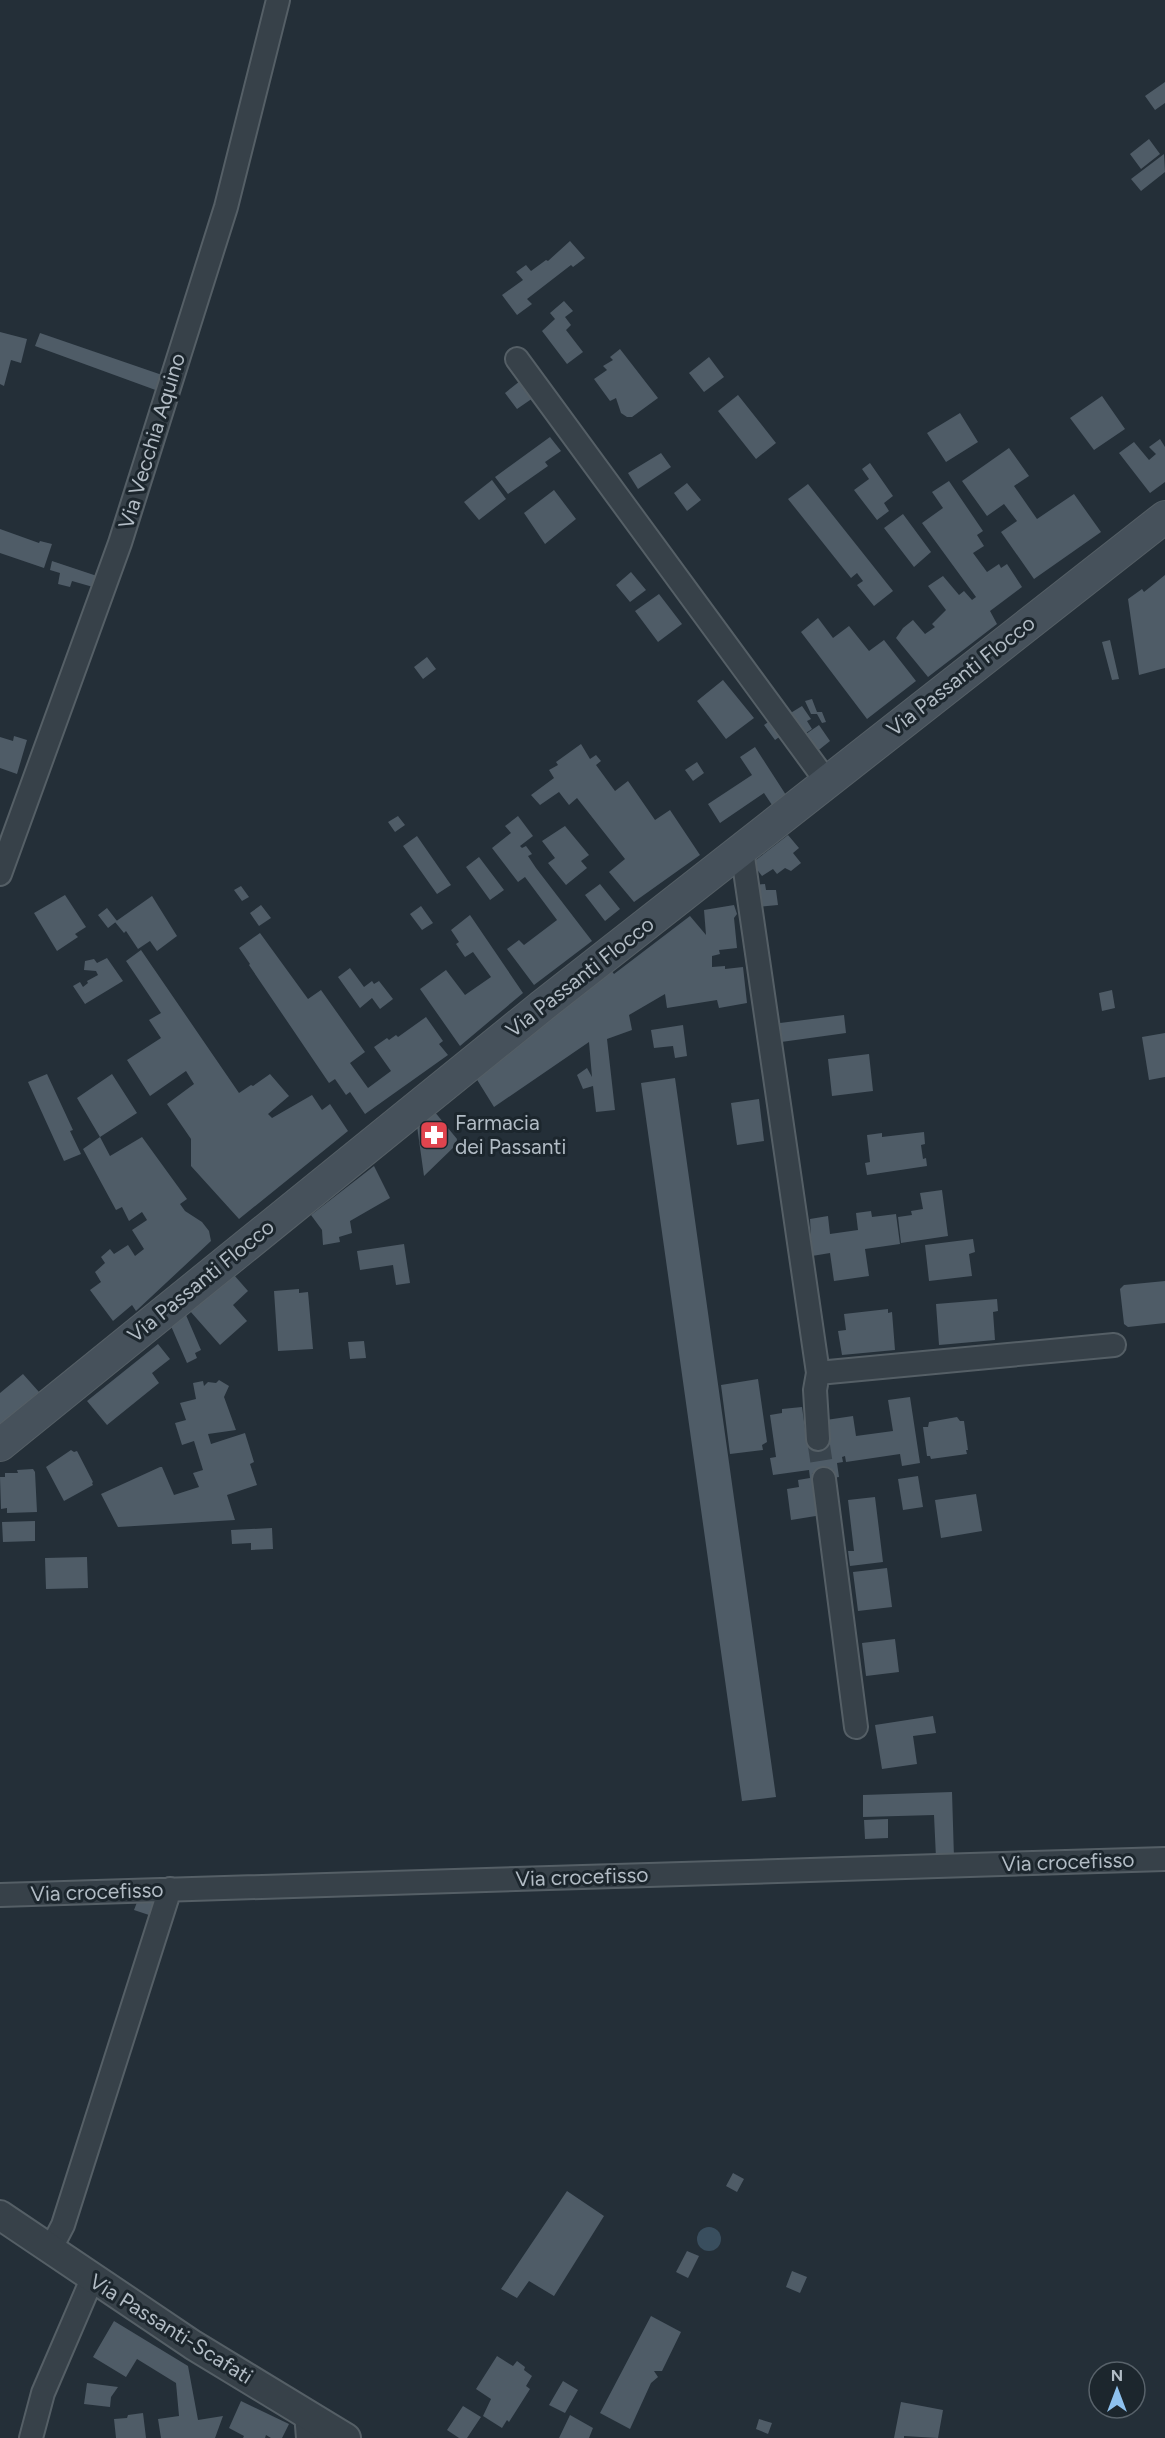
<svg xmlns="http://www.w3.org/2000/svg" width="1165" height="2438" viewBox="0 0 1165 2438" font-family="Figtree,sans-serif">
<style>
.water{fill:#394e5e}
.building{fill:#4f5c67}
.lines{fill:none;stroke-linecap:round;stroke-linejoin:round}
.minor-tunnel{stroke:#39444d;stroke-width:22;stroke-dasharray:22 11;stroke-linecap:butt}
.minor-casing{stroke:#555f66;stroke-width:26}
.tertiary-casing{stroke:#555f66;stroke-width:32}
.secondary-casing{stroke:#555f66;stroke-width:34}
.minor{stroke:#374149;stroke-width:22}
.tertiary{stroke:#374149;stroke-width:28}
.secondary{stroke:#46515b;stroke-width:32}
.labels{text-anchor:middle;stroke-width:6;stroke-linejoin:round;paint-order:stroke}
.street-label{font-size:21px;fill:#b2bcc5;stroke:#1c262d}
.poi-label{font-size:21px;fill:#b2bcc5;stroke:#1c262d;text-anchor:start}
</style>
<rect width="100%" height="100%" fill="#242f38"/>
<path class="water" d="M697 2239a12 12 0 1 1 24 0a12 12 0 1 1-24 0Z"/>
<path class="building" d="M1165,82V103L1155,110L1145,96Z
M1149,139L1160,154L1141,169L1130,154Z
M1164,154L1165,172L1141,191L1131,179Z
M570,241L585,258L573,267L571,265L527,299L532,304L517,315L502,295L523,280L516,272L526,265L531,271L546,260L548,261Z
M564,301L573,311L565,317L571,325L566,330L583,352L567,364L542,331L555,319L550,313Z
M0,332L27,339L21,363L11,360L4,386L0,384Z
M40,333L165,376L161,392L35,346Z
M620,349L658,398L632,417H627L621,413L616,398L610,401L594,379L607,370L603,366L613,360L610,357Z
M709,357L724,377L704,392L689,373Z
M520,381L533,398L517,409L505,393Z
M738,395L776,443L756,459L718,411Z
M1102,396L1125,429L1094,450L1070,418Z
M960,413L978,442L946,462L927,433Z
M550,437L561,451L545,462L548,466L508,494L495,477Z
M1160,439L1165,447V482L1150,493L1119,453L1134,442L1149,460L1156,454L1149,447Z
M1009,448L1029,476L1014,486L1037,519L1074,494L1101,532L1034,579L1001,532L1017,521L1004,504L987,516L962,481Z
M661,453L671,467L638,489L628,473Z
M870,463L893,496L884,503L889,511L877,520L854,490L869,479L862,469Z
M492,480L506,499L479,520L464,502Z
M949,481L983,531L977,535L984,546L973,553L987,572L999,564L1001,568L1007,564L1022,587L990,611L997,624L928,677L896,638L903,628L913,620L925,634L935,627L932,624L946,610L928,586L943,576L959,595L964,591L972,600L976,597L922,523L943,508L932,492Z
M687,483L701,500L687,511L674,493Z
M808,484L893,591L874,606L857,585L863,581L857,573L851,578L788,499Z
M554,490L576,519L545,544L524,513Z
M903,514L931,552L914,567L884,528Z
M0,529L39,543L40,541L52,544L44,568L0,553Z
M52,561L97,576L93,587L72,581L70,587L58,584L60,573L50,570Z
M631,572L646,590L630,602L616,585Z
M1165,575V668L1139,675L1128,599L1142,589L1144,592Z
M659,594L682,624L658,642L635,611Z
M818,618L833,638L849,626L869,651L884,640L916,681L867,719L801,632Z
M1110,640L1119,679L1112,680L1102,642Z
M427,657L436,669L423,679L414,667Z
M723,680L754,718L726,739L697,701Z
M812,699L817,712H822L826,722L822,723L817,714H811L805,701Z
M802,706L811,719L807,721L812,729L803,735L789,714Z
M774,718L785,733L775,740L764,725Z
M819,725L830,741L815,753L803,736Z
M14,736L27,740L17,774L0,768V737L13,741Z
M581,744L590,759L596,755L601,761L596,765L615,791L628,781L655,820L670,810L700,855L634,902L609,872L625,859L577,798L569,805L559,792L540,805L531,795L554,778L549,770L558,765L556,762Z
M755,747L786,795L772,805L764,793L720,823L708,804L752,775L740,757Z
M697,762L704,773L693,781L685,770Z
M398,816L405,825L395,832L388,822Z
M518,816L533,836L520,846L522,848L526,846L532,854L528,856L536,868L592,941L534,985L507,949L519,940L524,945L557,920L525,877L518,882L492,848L511,833L505,826Z
M565,826L589,855L581,861L587,868L566,885L548,863L555,858L542,841Z
M788,835L799,848L793,853L801,863L791,871L785,868L777,874L773,869L762,876L752,863Z
M417,836L451,885L437,894L403,846Z
M479,857L504,890L490,900L466,867Z
M600,884L620,909L605,921L585,895Z
M765,884L766,890H776L778,905L756,907L754,885Z
M241,886L249,897L242,901L234,890Z
M65,895L86,927L75,934L78,937L57,951L34,913Z
M152,896L177,936L157,951L150,941L138,949L126,931L124,933L115,922Z
M261,905L271,918L259,926L250,913Z
M734,905L737,914L734,918L737,948L719,950L720,954L712,956V967L725,966V969L743,967L747,1003L719,1008L717,1000L667,1008L665,994L629,1015L632,1030L607,1039L615,1110L596,1112L593,1086L583,1089L577,1075L587,1068L592,1077L589,1042L494,1107L476,1078L611,970L614,974L690,916L706,935L704,910Z
M421,906L433,923L422,930L410,914Z
M107,908L117,921L108,928L98,915Z
M470,915L523,993L460,1046L420,989L446,970L465,995L491,977L473,952L465,957L456,944L459,942L451,930Z
M260,933L308,999L321,990L365,1052L350,1063L368,1088L391,1071L374,1047L387,1038L389,1040L396,1035L398,1037L426,1017L443,1041L439,1044L448,1055L365,1114L350,1092L346,1095L335,1079L329,1083L249,965L250,964L239,948Z
M141,950L239,1093L251,1085L253,1086L270,1074L289,1096L268,1114L272,1118L312,1095L322,1110L330,1104L348,1131L239,1219L191,1166V1139L167,1104L194,1084L186,1071L150,1096L127,1060L161,1038L149,1020L161,1013L126,961Z
M107,958L123,981L85,1004L73,986L80,982L83,987L88,983L87,981L98,975L96,971L84,970L85,961L94,959L97,963Z
M350,968L364,987L372,981L374,984L379,981L393,999L380,1009L372,998L360,1008L338,977Z
M1112,990L1115,1008L1102,1011L1099,993Z
M844,1015L846,1033L774,1043L772,1024Z
M683,1025L687,1056L675,1058L673,1046L654,1048L651,1030Z
M1165,1033V1077L1149,1080L1142,1037Z
M869,1054L873,1091L832,1096L828,1059Z
M47,1074L73,1130L70,1131L81,1154L64,1161L28,1082Z
M112,1074L137,1113L100,1137L77,1098Z
M675,1078L776,1797L742,1801L641,1083Z
M759,1099L764,1141L737,1145L731,1103Z
M434,1111L457,1139L456,1145L424,1176L417,1126Z
M924,1132L925,1144L921,1145L923,1159L926,1158L927,1166L867,1175L865,1163L870,1162L867,1135L882,1133V1137Z
M100,1137L110,1156L142,1137L187,1199L180,1204L185,1211L202,1222L209,1231L211,1241L136,1311L132,1305L113,1321L90,1290L101,1282L95,1272L105,1263L101,1257L110,1249L114,1254L128,1245L135,1256L144,1249L132,1230L147,1220L142,1212L129,1221L122,1207L116,1210L83,1149Z
M374,1166L390,1198L350,1221L352,1233L339,1237L340,1242L323,1245L322,1230L311,1215Z
M942,1190L948,1236L901,1243L898,1217L912,1215L911,1211L923,1209L920,1193Z
M871,1211L872,1217L896,1214L900,1244L865,1249L869,1276L834,1281L830,1253L812,1256L810,1219L828,1216L830,1234L858,1230L856,1213Z
M973,1239L975,1252L969,1254L972,1276L929,1281L925,1245Z
M404,1244L410,1283L396,1285L393,1265L360,1270L357,1251Z
M234,1275L248,1291L233,1305L247,1321L220,1345L190,1311L216,1285L219,1288Z
M1165,1281V1323L1128,1327L1124,1324L1120,1289L1124,1285Z
M299,1289V1293L308,1292L313,1349L278,1351L274,1291Z
M997,1299L998,1311L993,1312L995,1340L939,1345L936,1304Z
M888,1309V1313L892,1312L895,1350L842,1355L838,1331L846,1330L844,1314Z
M186,1315L201,1350L195,1353L197,1358L187,1363L171,1326Z
M364,1341L366,1358L350,1359L348,1342Z
M158,1344L170,1359L152,1373L159,1383L107,1425L87,1401Z
M23,1374L39,1392L0,1425V1393Z
M758,1379L767,1442L762,1445L763,1450L730,1454L721,1385Z
M219,1380L229,1386L224,1397L236,1430L208,1434L211,1444L245,1433L254,1462L250,1464L257,1485L227,1495L235,1520L118,1527L101,1494L160,1467H162L174,1495L199,1487L193,1473L203,1470L194,1441L182,1445L175,1423L186,1420L180,1403L196,1399L193,1383L203,1381L204,1386L208,1382L216,1383Z
M910,1397L920,1463L902,1466L900,1454L846,1462L845,1456L842,1457L843,1462L837,1463L839,1477L817,1480L822,1515L791,1520L787,1489L799,1487L798,1480L810,1478L809,1470L773,1475L770,1458L776,1457L770,1415L782,1413V1409L802,1407L806,1436L811,1435L826,1420L853,1416L856,1436L893,1431L888,1400Z
M957,1417L960,1421H964L968,1450H966L967,1454L931,1459L930,1456H927L923,1427H928L929,1422Z
M71,1450L74,1452L77,1451L93,1482L92,1483L93,1485L64,1501L46,1467Z
M33,1469L35,1472L37,1512L7,1513V1508L1,1509L0,1477H5V1473H18L17,1470Z
M918,1476L923,1507L903,1510L898,1479Z
M976,1494L982,1531L941,1538L935,1500Z
M875,1497L883,1562L850,1566L848,1551H854L848,1500Z
M35,1521V1541L3,1542L2,1522Z
M272,1528L273,1549L251,1550V1543L232,1544L231,1530Z
M87,1557L88,1588L46,1589L45,1558Z
M887,1568L892,1607L858,1611L853,1572Z
M895,1639L899,1672L866,1676L862,1643Z
M933,1716L936,1733L913,1736L917,1764L882,1769L875,1725Z
M952,1792L954,1858H936L934,1815L863,1817V1795Z
M888,1819V1838L865,1839L864,1820Z
M139,1897L156,1902L152,1916L134,1910Z
M733,2173L744,2179L737,2192L726,2186Z
M567,2191L604,2216L554,2296L529,2281L517,2298L501,2289Z
M687,2251L699,2256L688,2278L676,2272Z
M792,2271L807,2277L800,2293L786,2287Z
M651,2316L681,2332L662,2371H654L658,2377L651,2383L630,2429L600,2413Z
M114,2321L188,2366L198,2420L223,2416L215,2438H161L158,2419L179,2416L176,2383L137,2359L126,2377L93,2357Z
M497,2356L513,2366L517,2361L525,2367L524,2370L532,2376L526,2386L530,2389L509,2422L507,2420L502,2428L483,2416L491,2399L476,2389Z
M563,2381L578,2390L565,2413L549,2405Z
M87,2383L118,2387L111,2397L110,2407L84,2404Z
M241,2401L289,2424L282,2438H271L266,2435L265,2438H243L244,2436L229,2428Z
M901,2402L943,2410L938,2438L904,2436V2438H894Z
M463,2406L481,2417L467,2438H459L447,2430Z
M143,2413L146,2438H116L114,2419L127,2418L128,2415Z
M570,2415L593,2428L589,2438H559Z
M759,2419L772,2423L768,2434L756,2429Z"/>
<g class="lines">
<path class="minor-tunnel" d="M818,1439L824,1479"/>
<g class="minor-casing">
<path id="minor" d="M517,359L827,782
M742,850L818,1373L1114,1345
M0,874L120,543L226,207L278,0
M818,1439L815,1390L818,1373
M824,1479L856,1727
M0,1895L1165,1859
M50,2250L63,2225L170,1889
M306,2413L308,2438
M31,2438L43,2393L92,2279"/>
</g>
<g class="tertiary-casing">
<path id="tertiary" d="M0,2215L193,2345L346,2438"/>
</g>
<g class="secondary-casing">
<path id="secondary" d="M0,1445L542,1006L1165,517"/>
</g>
<use href="#minor" class="minor"/>
<use href="#tertiary" class="tertiary"/>
<use href="#secondary" class="secondary"/>
</g>
<defs>
<g id="pharmacy-square" transform="scale(1.5)"><rect x="-9" y="-9" width="18" height="18" rx="4" fill="#e0444e" stroke="#1c262d"/><path d="M-2-6h4v4h4v4h-4v4h-4v-4h-4v-4h4Z" fill="#fff"/></g>
</defs>
<g fill-rule="evenodd">
<use href="#pharmacy-square" x="434" y="1135"/>
</g>
<g class="labels">
<g class="street-label">
<text transform="translate(152 441) rotate(-73)" y="7">Via Vecchia Aquino</text>
<text transform="translate(961 676) rotate(-38)" y="7">Via Passanti Flocco</text>
<text transform="translate(580 977) rotate(-38)" y="7">Via Passanti Flocco</text>
<text transform="translate(201 1281) rotate(-39)" y="7">Via Passanti Flocco</text>
<text transform="translate(1068 1862) rotate(-2)" y="7">Via crocefisso</text>
<text transform="translate(582 1877) rotate(-2)" y="7">Via crocefisso</text>
<text transform="translate(97 1892) rotate(-2)" y="7">Via crocefisso</text>
<text transform="translate(171 2329) rotate(32)" y="7">Via Passanti-Scafati</text>
</g>
<g class="poi-label">
<text x="455" y="1130">Farmacia<tspan x="455" dy="24">dei Passanti</tspan></text>
</g>
</g>
<g transform="translate(1117 2390)"><circle r="28" fill="#1c262d" stroke="#58626a" stroke-width="1.5"/>
<path d="M0-4.5L10 22L0 15L-10 22Z" fill="#8ec1ee"/>
<text y="-9" font-size="16" font-weight="bold" text-anchor="middle" fill="#b2bcc5">N</text>
</g>
</svg>
